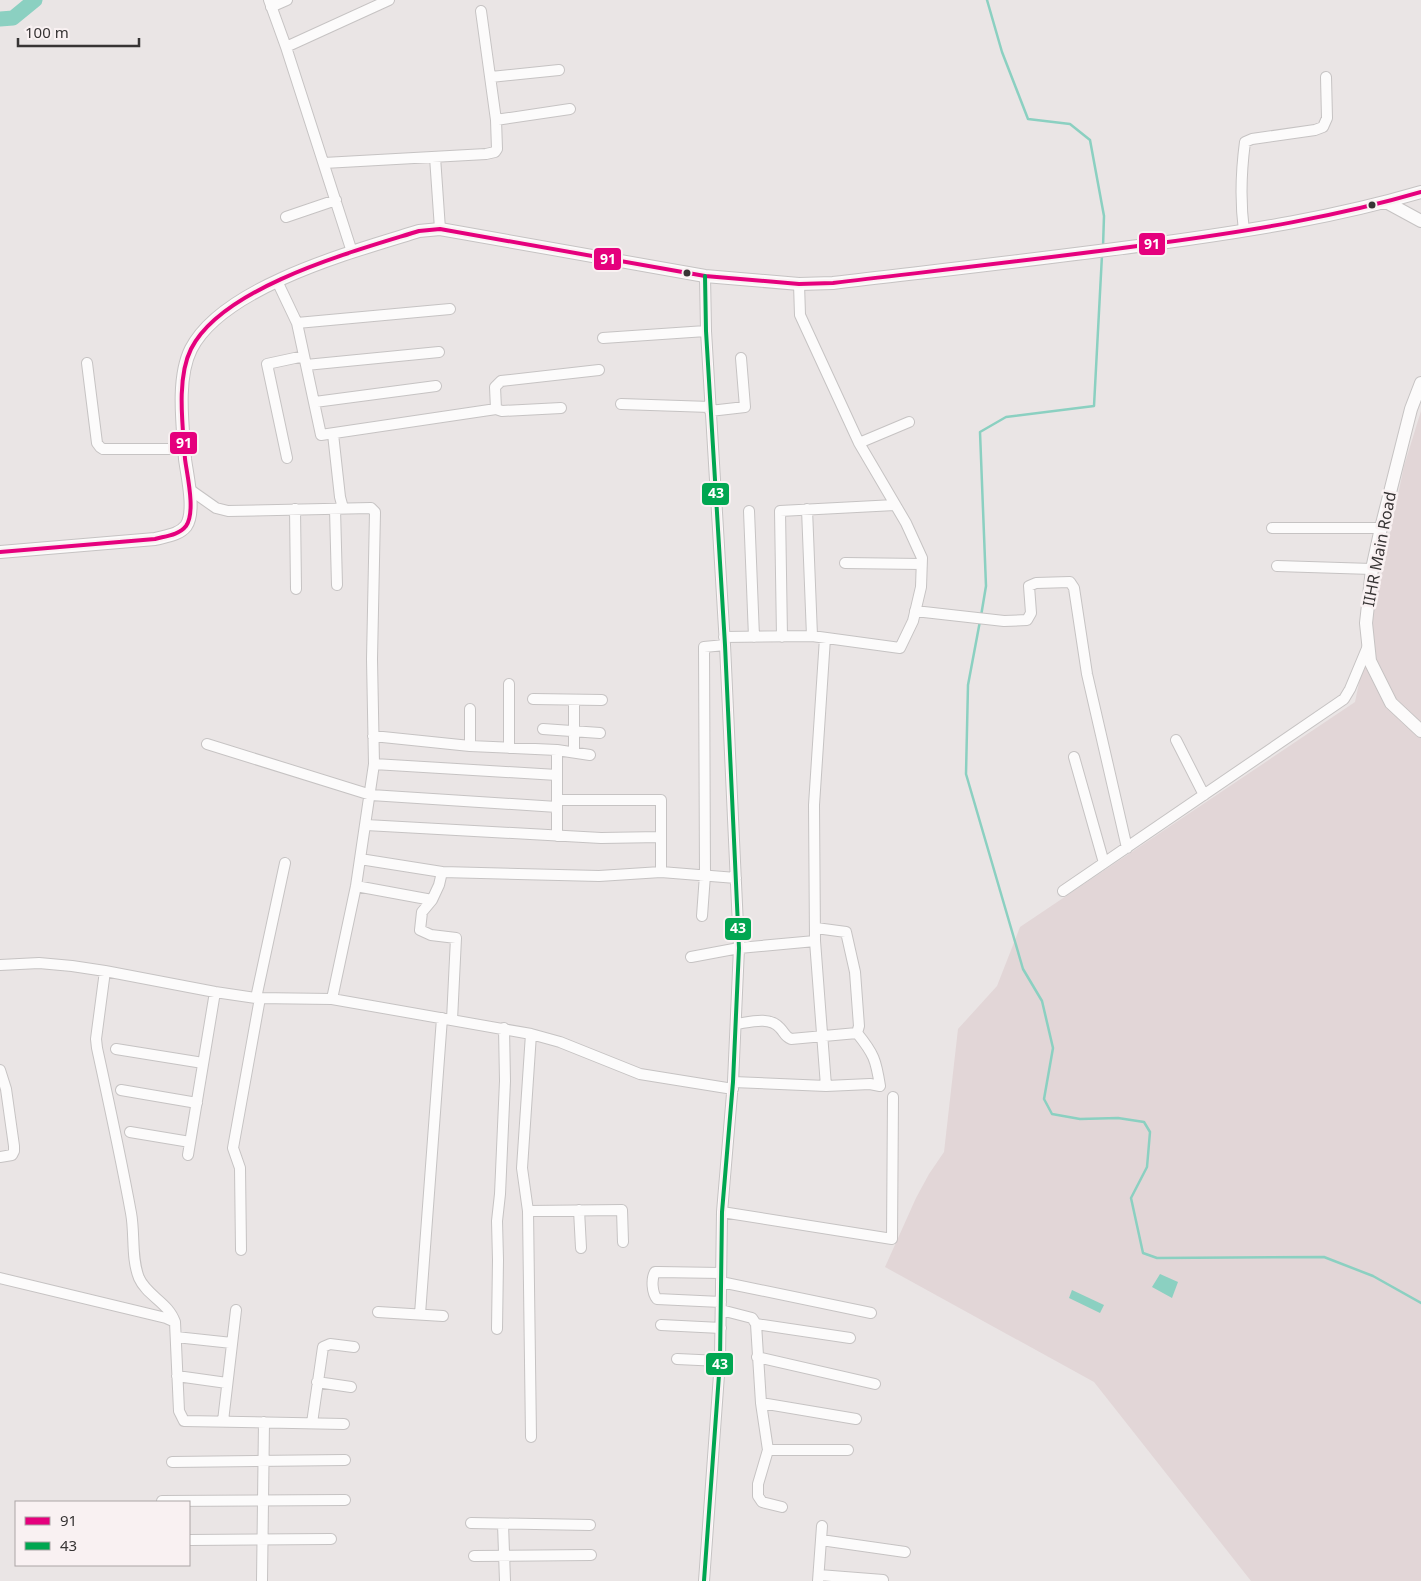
<svg xmlns="http://www.w3.org/2000/svg" width="1421" height="1581" viewBox="0 0 1421 1581" font-family="'Noto Sans',sans-serif">
<style>
.built{fill:#e2d6d7}
.water{fill:#8bd0c1}
.lines{fill:none;stroke-linecap:round;stroke-linejoin:round}
.stream{stroke:#8bd0c1;stroke-width:2.5}
.river{stroke:#8bd0c1;stroke-width:15}
.minor-casing{stroke:#c6c3c3;stroke-width:12}
.major-casing{stroke:#c6c3c3;stroke-width:14}
.minor{stroke:#fcfbfb;stroke-width:10}
.major{stroke:#fcfbfb;stroke-width:12}
.bus-1-casing{stroke:#f9f1f2;stroke-width:8}
.bus-2-casing{stroke:#f9f1f2;stroke-width:8}
.bus-1{stroke:#e5007d;stroke-width:4}
.bus-2{stroke:#00a651;stroke-width:4}
.bus-dot{fill:#373434;stroke:#f9f1f2;stroke-width:2}
.labels{text-anchor:middle;stroke-width:5;stroke-linejoin:round;paint-order:stroke}
.street-label{font-size:16px;fill:#373434;stroke:#f9f1f2}
.line-badge{stroke:#f9f1f2;stroke-width:2}
.badge-label{font-size:14px;text-anchor:middle;font-weight:bold;fill:#fff}
</style>
<rect width="100%" height="100%" fill="#eae5e5"/>
<path class="built" d="M1421,411V1581H1251L1094,1382L885,1267L916,1198L929,1174L944,1152L958,1029L997,986L1020,927L1355,702L1404,466Z"/>
<path class="water" d="M1160,1274L1178,1282L1172,1298L1152,1287Z
M1072,1290L1104,1305L1100,1313L1069,1298Z"/>
<g class="lines">
<path class="stream" d="M987,0L1002,52L1028,119L1070,124L1090,140L1104,216L1103,247
M981,616L986,586L980,432L1006,417L1094,406L1102,255
M980,621L968,685L966,774L1023,969L1042,1001L1053,1048L1044,1099L1052,1114L1080,1119L1118,1118L1144,1122L1150,1132L1147,1167L1131,1198L1143,1253L1157,1258L1324,1257L1373,1276L1421,1303"/>
<path class="river" d="M0,19L13,18L35,0"/>
<g class="minor-casing">
<path id="minor" d="M269,0L286,47L352,252
M271,7L287,0
M286,47L389,0
M491,77L559,70
M496,120L570,109
M435,157L440,229
M324,163L486,154L495,152L497,149L496,120L481,11
M286,217L336,200
M1244,231C1240,201 1241,172 1245,142L1252,139L1315,130L1323,127L1327,118L1326,77
M277,281L297,323L321,435L496,409L495,387L501,381L599,370
M297,323L450,309
M603,338L706,331
M87,363L97,443L100,447L103,449H185
M306,365L439,352
M315,402L436,386
M621,404L710,407
M496,409L502,411L561,408
M710,411L745,407L741,358
M333,434L340,497L343,508
M859,443L909,422
M287,458L267,364L304,356
M189,489L216,508L228,511L371,508L375,512L372,659L374,764L356,886L332,999
M295,509L296,589
M335,509L337,585
M807,509L812,636
M749,511L754,637
M1272,528H1381
M845,563L921,564
M1277,566L1372,569
M915,611L1004,621L1027,620L1031,613L1029,586L1036,583L1070,582L1074,588L1087,674L1127,848
M724,637L812,636L900,648L913,621L921,587L922,558L906,523L859,443L800,315L799,284
M782,637L780,511L895,505
M825,638L814,805L815,941L826,1086
M509,684V748
M533,699L602,700
M543,729L600,733
M373,736L470,746L557,750L590,755
M1176,740L1204,795
M207,744L371,795L557,807
M470,746V709
M557,750V836
M574,752V700
M1074,757L1104,863
M374,764L557,775
M557,800H661V872L736,878
M366,825L601,838L661,837
M360,859L442,872L439,885L432,900L422,912L420,930L431,935L456,938L452,1020
M442,872L599,876L661,872
M356,886L432,900
M1063,891L1344,699L1350,689L1368,646
M702,916L705,875L704,647L725,645
M816,928L846,932L855,972L859,1026L857,1033
M691,957L739,948L815,941
M0,965L39,963L72,966L105,971L215,992L256,998L332,999L531,1034L560,1042L640,1074L733,1089
M105,971L96,1039L97,1048C109,1103 121,1158 131,1213C135,1234 131,1258 139,1278C147,1296 168,1302 175,1322
M256,998L285,863
M531,1034L522,1168L528,1211L531,1437
M116,1049L203,1063
M0,1070L6,1089L14,1146V1151L12,1155L0,1157
M733,1082L826,1086L870,1084L880,1086C876,1060 874,1054 857,1033L791,1039C784,1036 785,1033 780,1028C770,1016 750,1022 737,1024
M121,1090L197,1103
M130,1132L190,1142
M188,1155L215,992
M579,1210L581,1248
M528,1211L622,1210L623,1242
M722,1212L892,1239L893,1097
M241,1250L240,1168L233,1148L260,998
M721,1273L658,1272H655C651,1279 652,1293 657,1299L721,1302
M0,1278L166,1318L175,1322L179,1411L184,1421L344,1424
M721,1282L871,1313
M721,1310L752,1318L756,1324L761,1403L768,1450L758,1484V1496L762,1502L782,1507
M378,1312L443,1316
M420,1314L442,1018
M756,1324L850,1338
M661,1325L721,1328
M497,1329L498,1260L497,1221L500,1194L505,1081L504,1028
M176,1337L232,1343
M757,1357L875,1384
M677,1359L720,1361
M177,1376L227,1383
M317,1382L351,1387
M761,1403L856,1419
M223,1421L236,1310
M312,1423L323,1347L330,1344L354,1347
M768,1450H848
M172,1462L345,1460
M162,1501L345,1500
M471,1523L590,1525
M503,1524L505,1581
M189,1540L331,1539
M821,1540L905,1552
M474,1556L591,1555
M819,1575L883,1580
M262,1581L264,1422
M704,1581L720,1361L722,1212L733,1082L739,948L725,645L706,331L705,276
M818,1581L822,1526"/>
</g>
<g class="major-casing">
<path id="major" d="M1386,202L1421,221
M1421,383L1411,409L1381,528L1372,569L1366,623L1370,661L1391,703L1421,731
M0,552L155,539C166,536 179,535 186,526C196,512 187,475 185,459C183,427 176,379 191,349C223,286 355,251 419,231L440,229L705,276L799,284L833,283C942,270 1051,258 1160,243C1248,231 1336,217 1421,192"/>
</g>
<use href="#minor" class="minor"/>
<use href="#major" class="major"/>
<g class="bus-1-casing">
<path id="bus-1" d="M0,552L155,539C166,536 179,535 186,526C196,512 187,475 185,459C183,427 176,379 191,349C223,286 355,251 419,231L440,229L705,276L799,284L833,283C942,270 1051,258 1160,243C1248,231 1336,217 1421,192"/>
</g>
<g class="bus-2-casing">
<path id="bus-2" d="M704,1581L720,1361L722,1212L733,1082L739,948L725,645L706,331L705,276"/>
</g>
<use href="#bus-1" class="bus-1"/>
<use href="#bus-2" class="bus-2"/>
</g>
<g class="bus-dot">
<circle cx="1372" cy="205" r="4.5"/>
<circle cx="687" cy="273" r="4.5"/>
</g>
<g class="labels">
<g class="street-label">
<text transform="translate(1379 549) rotate(-79)" y="6">IIHR Main Road</text>
</g>
</g>
<g class="line-badge">
<rect x="1138" y="232" width="28" height="24" rx="5" fill="#e5007d"/>
<rect x="593" y="247" width="29" height="24" rx="5" fill="#e5007d"/>
<rect x="169" y="431" width="29" height="24" rx="5" fill="#e5007d"/>
<rect x="701" y="482" width="29" height="24" rx="5" fill="#00a651"/>
<rect x="724" y="917" width="28" height="24" rx="5" fill="#00a651"/>
<rect x="705" y="1352" width="29" height="24" rx="5" fill="#00a651"/>
</g>
<g class="badge-label">
<text x="1152" y="249">91</text>
<text x="608" y="264">91</text>
<text x="184" y="448">91</text>
<text x="716" y="498">43</text>
<text x="738" y="933">43</text>
<text x="720" y="1369">43</text>
</g>
<rect x="15" y="1501" width="175" height="65" fill="#f9f1f2" stroke="#aba5a6"/>
<rect x="25" y="1517" width="25" height="8" fill="#e5007d" stroke="#aba5a6"/>
<text x="60" y="1526" font-size="15" fill="#373434">91</text>
<rect x="25" y="1542" width="25" height="8" fill="#00a651" stroke="#aba5a6"/>
<text x="60" y="1551" font-size="15" fill="#373434">43</text>
<path d="M18 38v8h121v-8" fill="none" stroke="#373434" stroke-width="2.5"/>
<text x="25" y="38" font-size="15" fill="#373434" stroke="#f9f1f2" stroke-width="4" paint-order="stroke">100 m</text>
</svg>
